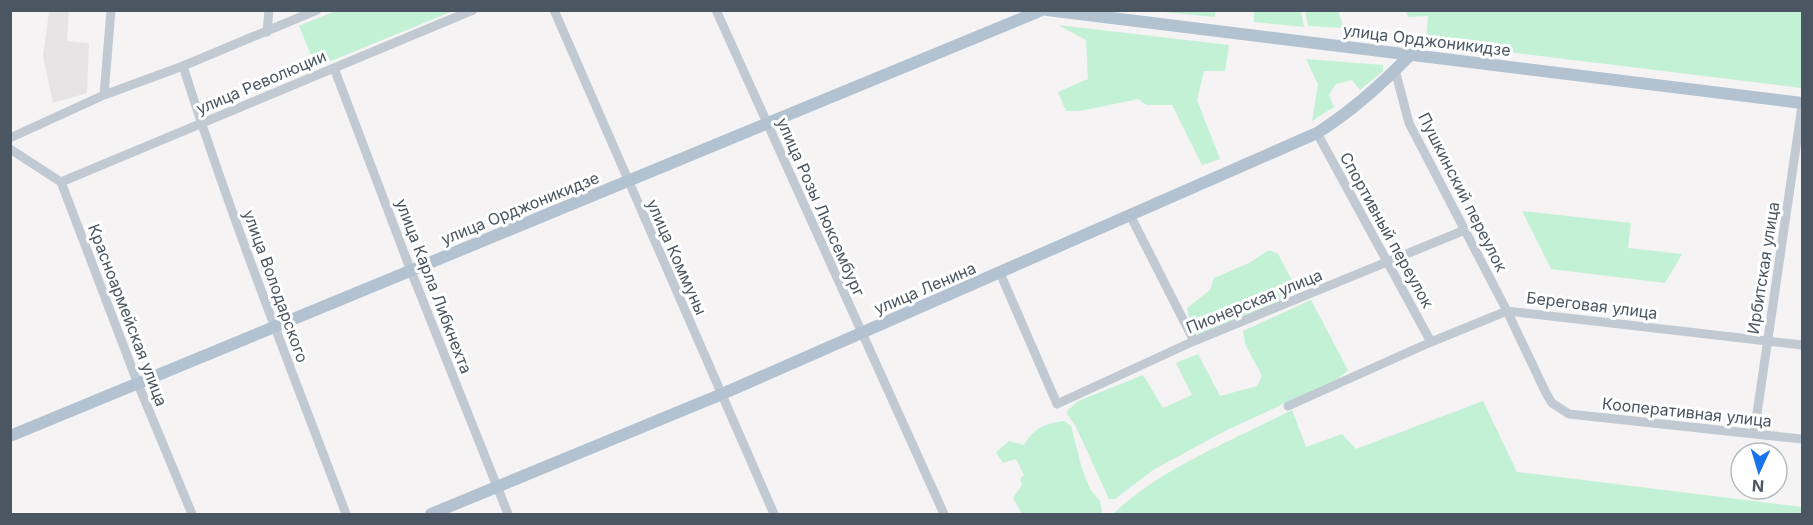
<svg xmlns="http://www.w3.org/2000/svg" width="1813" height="525" viewBox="0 0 1813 525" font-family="Inter,sans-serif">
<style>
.education{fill:#e6e4e5}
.green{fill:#c3f1d5}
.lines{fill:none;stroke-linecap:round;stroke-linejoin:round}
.minor{stroke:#c1cad2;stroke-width:9}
.major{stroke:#b3c2d1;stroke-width:12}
.labels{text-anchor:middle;stroke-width:6;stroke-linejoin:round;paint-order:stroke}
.street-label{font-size:16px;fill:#4a5661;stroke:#fff}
</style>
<rect width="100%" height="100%" fill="#f5f3f3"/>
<path class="education" d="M69,11L67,41L89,43L87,93L53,103L43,56L49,12Z"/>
<path class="green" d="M338,10H453V11L316,67L299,26Z
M1153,11H1215V17Z
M1254,11H1301L1304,27L1254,22Z
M1305,11H1338L1344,28L1308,26Z
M1406,11H1802V88L1426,42L1428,16L1408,17Z
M1058,25L1229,45L1225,71H1204L1197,100L1220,159L1202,165L1172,105H1146L1138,99L1080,111H1066L1058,92L1088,79L1086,40Z
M1306,59L1383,65V71L1360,90L1352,80L1336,84L1329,95L1334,107L1312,121L1318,84Z
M1522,211L1631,223L1628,248L1682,254L1665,283L1551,269Z
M1269,250L1278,254L1295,286L1294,292L1279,302L1203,334H1195L1191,328L1187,308L1210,290L1214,278L1249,263Z
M1311,300L1348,370L1339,378L1225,431L1153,470L1115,499H1109L1076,427L1066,412L1078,401L1143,375L1163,408L1192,395L1176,363L1198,354L1220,396L1257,386L1262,376L1245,344L1243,331Z
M1483,401L1517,472L1802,507V514H1113C1161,468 1233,440 1292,410L1306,447L1342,434L1356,449Z
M1064,421L1071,426L1082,469L1090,489L1100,501L1102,512L1099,514H1022L1013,498L1022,485L1020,479L1024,475L1016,459L1003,463L996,452L1009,441L1024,445C1034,428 1045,423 1064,421Z"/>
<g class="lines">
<path class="minor" d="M554,10L774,514
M716,10L944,514
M267,32L269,10
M183,66C231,218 290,366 346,514
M334,68L411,271L508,514
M1395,70L1409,123L1507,311L1546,393L1552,403L1569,414L1802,439
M104,95L111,10
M1317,133L1431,342
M10,138L104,95L183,66L317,10
M10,149L61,182L138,384L192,514
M61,182L473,10
M1130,215L1194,341
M1000,273L1057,404L1194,341L1465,230
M1288,406L1431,342L1507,311L1802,345
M1754,434L1802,106"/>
<path class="major" d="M1047,10L1802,103
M10,436L1042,10
M431,514L722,394L1317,133C1352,111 1382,84 1410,55"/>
</g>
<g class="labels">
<g class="street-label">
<text transform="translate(1427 40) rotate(7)" y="6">улица Орджоникидзе</text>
<text transform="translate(261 82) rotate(-23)" y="6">улица Революции</text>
<text transform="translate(1463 192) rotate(63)" y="6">Пушкинский переулок</text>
<text transform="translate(821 207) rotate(66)" y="6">улица Розы Люксембург</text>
<text transform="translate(520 208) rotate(-22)" y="6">улица Орджоникидзе</text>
<text transform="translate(1387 230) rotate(61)" y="6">Спортивный переулок</text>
<text transform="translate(677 257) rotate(66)" y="6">улица Коммуны</text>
<text transform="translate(1763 268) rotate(-81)" y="6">Ирбитская улица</text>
<text transform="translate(276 286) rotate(70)" y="6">улица Володарского</text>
<text transform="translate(434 286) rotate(69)" y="6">улица Карла Либкнехта</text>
<text transform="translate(925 288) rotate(-23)" y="6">улица Ленина</text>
<text transform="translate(1254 301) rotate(-22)" y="6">Пионерская улица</text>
<text transform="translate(1592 305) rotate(7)" y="6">Береговая улица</text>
<text transform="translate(128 315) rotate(69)" y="6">Красноармейская улица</text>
<text transform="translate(1687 412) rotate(6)" y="6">Кооперативная улица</text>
</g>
</g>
<rect width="1813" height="525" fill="none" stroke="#4a5661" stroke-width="24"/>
<g transform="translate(1759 471) rotate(184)"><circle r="28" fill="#ffffff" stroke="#b7bbc0" stroke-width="1.5"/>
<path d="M0-4.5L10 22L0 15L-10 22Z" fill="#1a73e8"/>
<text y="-9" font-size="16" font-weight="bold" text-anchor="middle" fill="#4a5661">N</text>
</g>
</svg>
